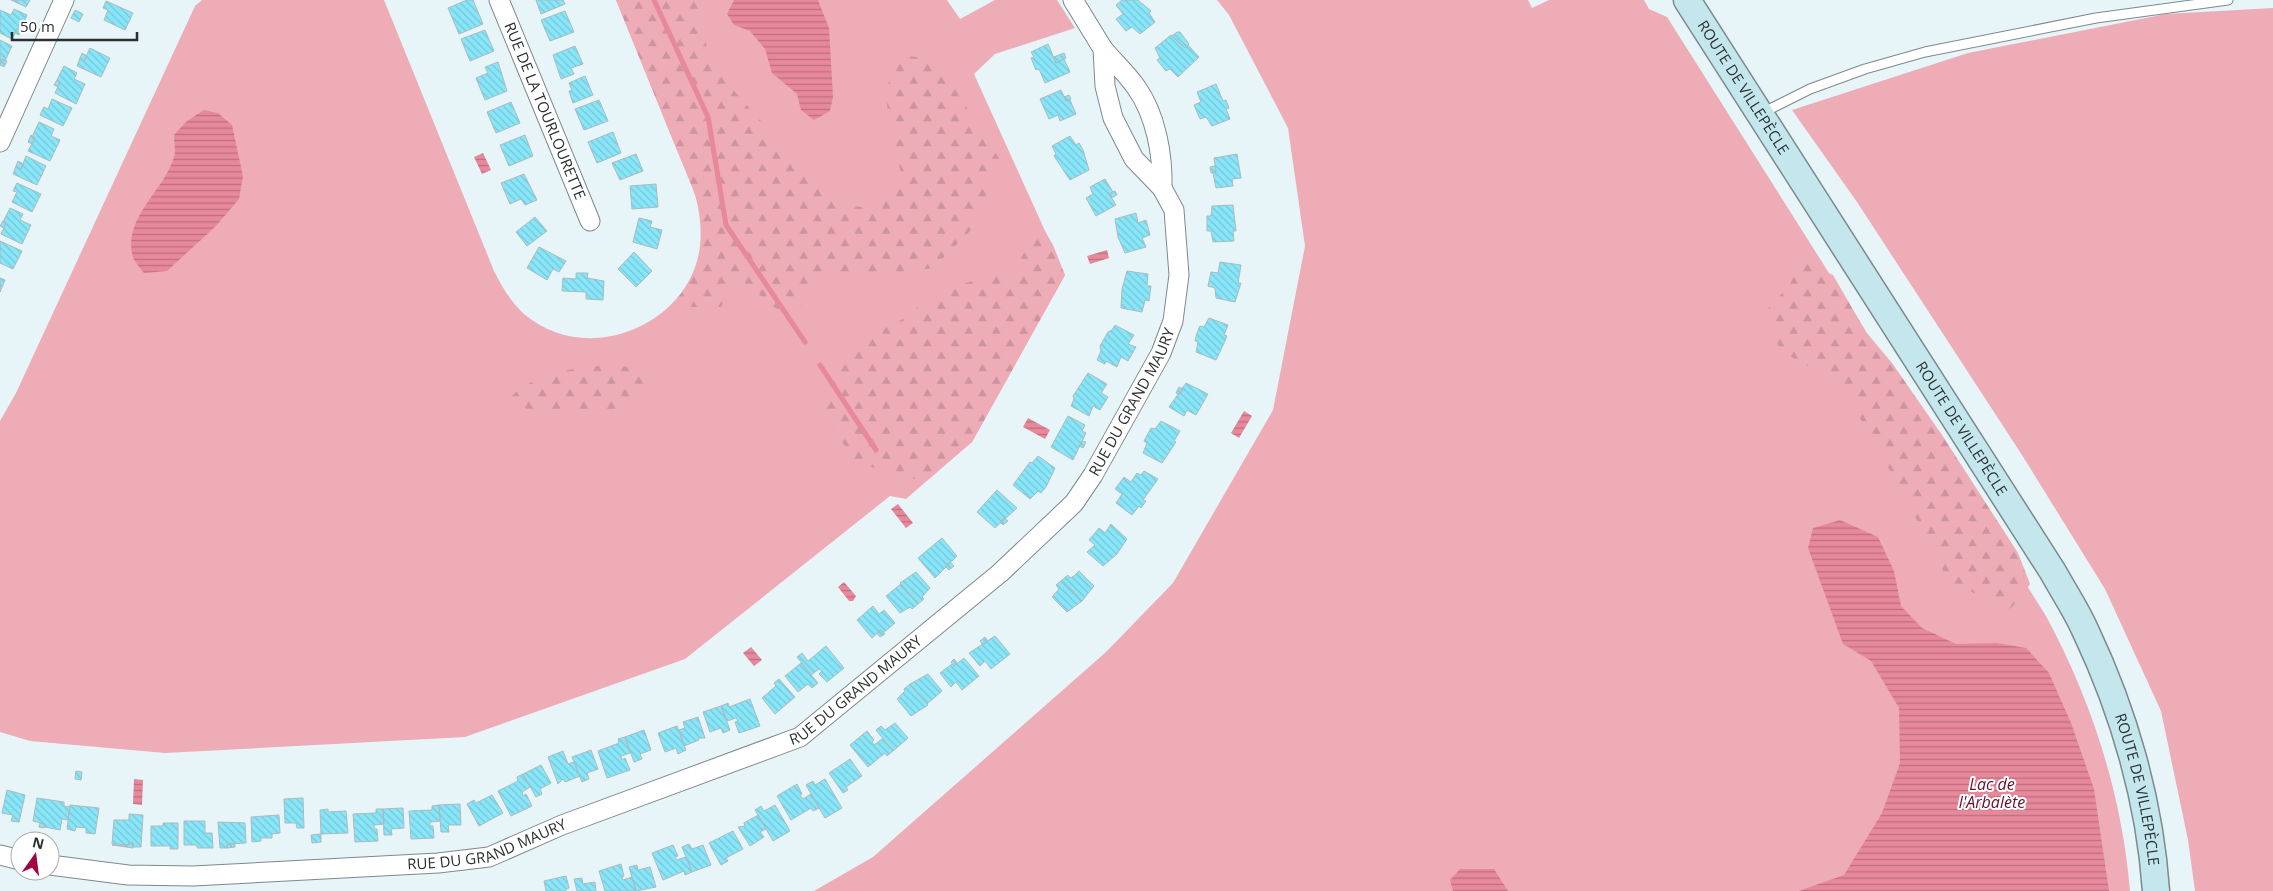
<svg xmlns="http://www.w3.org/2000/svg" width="2273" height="891" viewBox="0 0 2273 891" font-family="'Open Sans',sans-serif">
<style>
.grass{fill:#eeacb7}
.forest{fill:url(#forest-firs)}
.water{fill:url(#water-rules)}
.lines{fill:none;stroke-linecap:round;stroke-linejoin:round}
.stream{stroke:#e7889b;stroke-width:5}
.building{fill:url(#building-back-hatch);stroke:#adbabd}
.service-casing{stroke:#7d898c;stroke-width:11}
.minor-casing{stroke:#7d898c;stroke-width:21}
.secondary-casing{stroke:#7d898c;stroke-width:29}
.service{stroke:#fff;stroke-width:9}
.minor{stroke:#fff;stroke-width:19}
.secondary{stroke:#c4e7ed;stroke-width:26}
.labels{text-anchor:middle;stroke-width:4;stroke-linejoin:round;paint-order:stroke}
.street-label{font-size:15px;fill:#2a2f30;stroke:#fff}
.water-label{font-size:16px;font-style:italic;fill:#640f2b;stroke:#fff}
</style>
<defs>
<pattern id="forest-firs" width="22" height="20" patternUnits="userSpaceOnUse" patternTransform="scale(1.25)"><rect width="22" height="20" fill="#eeacb7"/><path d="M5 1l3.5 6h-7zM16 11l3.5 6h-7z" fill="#cc949e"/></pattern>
<pattern id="water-rules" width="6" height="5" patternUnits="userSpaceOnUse" patternTransform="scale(1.25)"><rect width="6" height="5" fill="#e7889b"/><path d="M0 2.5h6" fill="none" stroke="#bb707f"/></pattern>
<pattern id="building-back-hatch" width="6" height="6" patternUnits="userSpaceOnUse" patternTransform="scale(1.25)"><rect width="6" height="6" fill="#88e6f9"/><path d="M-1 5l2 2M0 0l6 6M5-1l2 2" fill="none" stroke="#76c6d6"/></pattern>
</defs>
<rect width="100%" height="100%" fill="#e7f5f8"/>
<path class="grass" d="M202,0H384L494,271C502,287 511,302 524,314C590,370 697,322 702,237C703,201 683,166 670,133C652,89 634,44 616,0H947L960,19L995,0H1057L1075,28L995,54L974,74L1065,275L972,442L906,499L890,496L685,659L465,737L165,753L30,741L0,732V421L16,393L195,6Z
M1217,0H1528L1532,8L1549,0H1644L1649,9L1667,17L2046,616C2092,701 2122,795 2130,891H814L873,857L1106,652L1173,583L1273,410L1305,246L1288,128L1229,15Z
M2273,8V891H2195L2188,840L2161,711L2105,589L2022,455L1857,202L1792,110L1968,53L2166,14Z"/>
<path class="forest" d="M616,0H702L699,18L712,66L791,155L839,203L876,210L901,174L885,95L897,55L936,59L1000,160L974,227L933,268L870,278L821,271L799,309L784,315L739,278L721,307H670C701,273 706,241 696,197Z
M1042,226L1053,245L1065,275L972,442L922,481L857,463L818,408L832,383L857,348L873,334L907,317L935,292L976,280L1001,268L1015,277L1022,256Z
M1808,264L1833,275L1866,332L1892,363L1942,435L2018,553L2030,584L2023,595L2010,609L1949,582L1902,492L1837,378L1821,364L1803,366L1779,347L1765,321L1770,304L1786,290L1801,265Z
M617,365L638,369L647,381L621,409C592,410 546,418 519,406C516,404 514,400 511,397C536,371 583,366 617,365Z"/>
<path class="water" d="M734,0H818L829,28L833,97L830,111L814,120L801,110L797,94L772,73L765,49L750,31L734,25L727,14Z
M204,110L218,113L232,125L243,176L239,199L216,226L167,271L144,273C140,268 133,260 132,254C125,215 164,191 174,157C176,151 174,141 174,135L187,121Z
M483,153L491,170L482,174L474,157Z
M1107,250L1109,258L1090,264L1087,256Z
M1244,411L1252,416L1239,438L1231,433Z
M1028,418L1050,430L1045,439L1023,427Z
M898,504L913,523L906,528L891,509Z
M1840,520L1878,537L1894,571L1901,606L1922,628L1956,644L1997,643L2026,648L2049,673L2071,723L2094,789L2109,891H1799L1844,875L1882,813L1900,763L1899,708L1871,661L1843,644L1808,548L1813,528Z
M844,582L856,596L853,601H849L838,587Z
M751,647L762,660L754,666L743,653Z
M134,779L143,780L142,805L133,804Z
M1460,869H1494L1508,891H1453L1450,880Z"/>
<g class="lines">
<path class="stream" d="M654,0L708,117L726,225L805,342
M820,365L876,450"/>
</g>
<path class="building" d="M11,0H30L26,7Z
M467,0H473L483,24L459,34L448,8Z
M536,0H563L565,4L541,14Z
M1122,0H1138L1151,11L1149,13L1155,22L1140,34L1132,27L1126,31L1116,19L1123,14L1116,5Z
M106,1L133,13L125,30L104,20L108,10L103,8Z
M14,9L27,15L21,29L18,28L12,39L0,33V10L11,15Z
M75,10L83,14L79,22L71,18Z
M565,11L574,32L550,41L541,20Z
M18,28L22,29L19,35L15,33Z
M485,30L494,51L470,61L461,39Z
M1177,32H1180L1189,44L1185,48L1172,36Z
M1171,35L1185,48L1188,45L1199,57L1178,77L1170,69L1166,71L1157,60L1160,58L1155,48Z
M0,40L12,46L5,61L2,59L0,64Z
M1048,44L1056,63L1064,59L1070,72L1045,83L1039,69L1036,70L1031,58L1034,57L1031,52Z
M575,46L583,64L571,68L574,74L561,79L553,55Z
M90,48L110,58L101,77L77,66L80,58L84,61Z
M82,53L87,56L84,61L80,58Z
M1064,53L1066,58L1056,63L1054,57Z
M2,59L7,61L4,67L0,65Z
M498,62L507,91L485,100L476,78L488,73L485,67Z
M64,66L77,73L74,79L85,84L76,104L55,93L60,82L57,80Z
M585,76L593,95L573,103L569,91L572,90L569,83Z
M57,80L60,82L58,87L54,85Z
M1216,84L1223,101L1226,100L1229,108L1226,109L1230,119L1212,126L1206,117L1200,119L1194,105L1201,102L1197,92Z
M1061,90L1066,101L1070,100L1076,114L1060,121L1058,115L1049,119L1040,99Z
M1069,95L1071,99L1066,101L1064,97Z
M52,99L72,108L63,126L40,115L44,107L48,109Z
M599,100L608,121L584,130L575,109Z
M511,102L520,123L496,133L487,112Z
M39,122L54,129L51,136L60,140L50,161L28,151L35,138L32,137Z
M613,132L621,153L597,163L588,142Z
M31,135L35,138L32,144L28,142Z
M525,135L533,156L509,166L500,145Z
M1070,136L1076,145L1079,143L1083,150L1089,170L1070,180L1054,156L1056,154L1052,146Z
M636,154L643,171L620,180L612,163Z
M1237,154L1241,178L1232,179L1233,186L1216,188L1213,173L1216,172L1214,158Z
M26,156L46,166L37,185L13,174L16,166L21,169Z
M18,161L23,164L21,169L16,166Z
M1215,166L1216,172L1211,173L1210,167Z
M524,174L537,200L525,205L521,199L510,204L501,183Z
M1105,179L1113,192L1109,194L1116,205L1096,216L1086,198L1093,194L1090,187Z
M17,183L41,194L32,212L12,202L17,192L13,191Z
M656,184L658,207L632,209L630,186Z
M1115,191L1117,195L1111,198L1109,194Z
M1233,205L1236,231H1233L1234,241L1213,242L1211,231H1207V216H1211L1212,206Z
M10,208L23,214L20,220L31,225L22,244L1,234L6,223L3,222Z
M1136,213L1138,223L1146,220L1150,235L1142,238L1146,247L1125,253L1118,237L1115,219Z
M535,217L547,231L527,246L516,232Z
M639,218L652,221L650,227L662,230L657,249L633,242Z
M3,221L6,223L4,228L0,226Z
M0,241L22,251L13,269L0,263Z
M539,247L566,261L559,272L553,269L547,280L527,268Z
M634,252L652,271L636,287L618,269Z
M1220,262L1241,265L1238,283H1241L1235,302L1216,298L1215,288L1208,286L1211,272L1218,273Z
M1127,271L1148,274L1147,286H1151L1149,301L1145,300L1142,312L1121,308L1122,289Z
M576,273H588L587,278L604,281L603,300L586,299V292L562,291L563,278L576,279Z
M0,278L5,280L0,292Z
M1209,318L1228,325L1224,335L1227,336L1224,343L1216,360L1196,352L1198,342L1195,341L1197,333L1200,326L1204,327Z
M1115,325L1134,335L1128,344L1136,347L1128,361L1121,357L1117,367L1106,361L1105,364L1097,360L1101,351L1100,346L1108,332L1112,330Z
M1088,373L1107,384L1101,393L1108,397L1100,410L1093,406L1089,416L1071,406L1074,399L1073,396Z
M1186,383L1208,394L1196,415L1187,410L1184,416L1169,407Z
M1179,387L1183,389L1180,395L1176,393Z
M1068,416L1085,425L1082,431L1086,433L1073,460L1051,447Z
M1161,421L1180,431L1174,441L1176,442L1162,463L1143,453L1147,443L1144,441L1151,428L1155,429Z
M1082,441L1086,442L1083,448L1079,446Z
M1038,456L1055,468L1046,487L1041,493L1038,491L1030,499L1013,485L1030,462L1032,463Z
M1144,471L1158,479L1143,500L1146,501L1141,508L1139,506L1132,515L1116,503L1122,494L1115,489L1124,477L1131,482L1137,473L1141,475Z
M997,490L1017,508L995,528L977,512Z
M1004,518L1008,521L1003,525L1000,522Z
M1111,524L1127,539L1117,554L1103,566L1087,552L1095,545L1089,540L1099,528L1105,533Z
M942,538L957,556L935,578L918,558Z
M950,562L954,566L949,570L945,566Z
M1079,571L1094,586L1082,601L1062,580L1068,575L1070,578L1074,576Z
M916,572L930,588L922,597L924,599L918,604L900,583Z
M1062,580L1082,601L1067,612L1052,597L1059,589L1056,585Z
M901,584L918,604L912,609L910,607L900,613L886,596Z
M873,606L879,614L884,610L895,623L883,633L881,630L872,638L857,620Z
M881,630L885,634L880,637L877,633Z
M995,636L1010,654L991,669L985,661L980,666L969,653Z
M985,637L988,641L983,645L980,641Z
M826,646L844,668L827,682L819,674L822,671L819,669L811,675L797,657L802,653L808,661Z
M964,658L979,676L962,690L956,682L951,687L940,673L952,664L954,666Z
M954,659L957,663L954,666L951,662Z
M801,663L818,683L812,688L808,684L798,692L785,676Z
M928,674L942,691L927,704L910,684Z
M779,679L795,697L775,714L762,698L776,686L774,683Z
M910,684L928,705L911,716L897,699L905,691L904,689Z
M750,699L760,726L739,733L735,722L738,721L736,718L727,721L721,706L728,703L729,707Z
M721,706L730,730L723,733L721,728L710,732L703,712Z
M698,717L705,738H698L699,740L684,746L679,730L685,728L683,722Z
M895,723L908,738L893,751L876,730L881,726L885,730Z
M677,726L686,750L678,754L676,748L665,752L658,733Z
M644,730L651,750L640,754L642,759L634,762L625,737Z
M867,731L874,740L872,742L874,745L882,739L893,751L887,756L885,753L868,767L850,745Z
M625,737L630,753L621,756L622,760L625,758L630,770L607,778L598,751L619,743L618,739Z
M591,750L598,769L587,773L589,779L582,782L572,757Z
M563,751L568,764L574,762L580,776L565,782L563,779L558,784L548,757Z
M850,759L862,776L846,787L848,790L843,793L829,773Z
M541,765L551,783L540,789L542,794L536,797L523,774Z
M76,771L82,772L81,780L75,779Z
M523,774L530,787L522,792L523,796L526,794L532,806L511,816L498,791L518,781L517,777Z
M825,779L842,808L825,818L806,785L813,781L815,785Z
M797,784L802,794L800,795L803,799L811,794L819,808L813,811L811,808L791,820L777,796Z
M7,790L25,795L19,822L11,821L13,815L2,813Z
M492,795L503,813L479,826L467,804L474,800L476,803Z
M37,798L64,802V806L70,807L68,820L62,819L60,830L45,827V824L33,821Z
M303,798L304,828H297L296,823H285L284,799Z
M460,804L461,825H448L449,832H441L439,805Z
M70,805L99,808L95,834L86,833V828L76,827L75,831L67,829Z
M439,805L440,821L430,822V826H433L434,838L411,839L409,811L432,810V806Z
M775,805L790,831L773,841L755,810L761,806L764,811Z
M403,808L404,828L391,829L392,835H384L383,809Z
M328,809V812L346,811L348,833L321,834L320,810Z
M376,809H383L384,824L374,825V829H377L378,841L355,842L353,814L376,813Z
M129,814L143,815L141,847H133V843L129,842V845L112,844L114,820H129Z
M279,815L280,833L272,834V838H261V841L252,842L251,817Z
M758,815L766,829L760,832L764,837L750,846L738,827L745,826L744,823Z
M184,821H205V833H212L213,848H197V845H184Z
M218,822L245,823L246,843L227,844V848H220Z
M40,823L45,824L44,828L39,827Z
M163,823H178V849H170V846H151V826H163Z
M733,831L743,849L726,858L728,861L721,865L709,843Z
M321,834V842L312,843L311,835Z
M129,842L133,843V848L112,845H129Z
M227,844H235V847L227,848Z
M689,844L692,849L703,845L711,865L692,872L682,847Z
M673,845L678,856L675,857L677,860L686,857L692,872L685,875L684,871L663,880L652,853Z
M621,864L624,876L622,877L623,880L632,877L636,891H605L599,871Z
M637,865L638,870L650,867L656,887L636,891L629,867Z
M566,876L569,888L566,889V891H546L544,881Z
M582,878L583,884L595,882L596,891H577L574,879Z"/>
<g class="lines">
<g class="service-casing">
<path id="service" d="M1762,113L1810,89L1865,69L1925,52L2096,18L2228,0"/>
</g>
<g class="minor-casing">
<g id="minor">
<path id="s1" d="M499,0L590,221"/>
<path d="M1103,49C1114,62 1127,74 1136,87C1156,115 1163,155 1162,188"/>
<path d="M0,142L64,0"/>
<path d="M0,855L20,860"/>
<path id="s2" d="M50,865L128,875L193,876L438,863L489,857L562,825L800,737L1000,573L1074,503L1093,475L1161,353L1173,321L1179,275L1174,210L1162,188L1134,159L1113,118L1105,86L1103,49L1073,0"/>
</g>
</g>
<g class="secondary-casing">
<g id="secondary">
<path id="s3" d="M1687,0L2053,572C2064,592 2077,611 2086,632C2124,712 2150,802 2156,891"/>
</g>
</g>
<use href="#service" class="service"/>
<use href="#minor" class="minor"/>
<use href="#secondary" class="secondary"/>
</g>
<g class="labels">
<g class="street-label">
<text dy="5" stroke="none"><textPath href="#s3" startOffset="104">ROUTE DE VILLEPÈCLE</textPath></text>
<text dy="5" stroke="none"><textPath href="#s1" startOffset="120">RUE DE LA TOURLOURETTE</textPath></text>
<text dy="5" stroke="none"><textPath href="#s2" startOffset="1251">RUE DU GRAND MAURY</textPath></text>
<text dy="5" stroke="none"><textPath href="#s3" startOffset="509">ROUTE DE VILLEPÈCLE</textPath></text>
<text dy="5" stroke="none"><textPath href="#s2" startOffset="846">RUE DU GRAND MAURY</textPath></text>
<text dy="5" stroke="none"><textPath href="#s3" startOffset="914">ROUTE DE VILLEPÈCLE</textPath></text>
<text dy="5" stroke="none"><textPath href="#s2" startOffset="441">RUE DU GRAND MAURY</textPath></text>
</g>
<g class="water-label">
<text x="1992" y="790">Lac de<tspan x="1992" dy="18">l'Arbalète</tspan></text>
</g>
</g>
<g transform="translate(35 856) rotate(14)"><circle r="24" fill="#ffffff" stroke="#aaacac"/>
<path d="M0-4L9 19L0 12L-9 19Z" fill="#a10443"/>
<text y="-8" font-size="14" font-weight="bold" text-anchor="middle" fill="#2a2f30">N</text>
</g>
<path d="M12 32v8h125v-8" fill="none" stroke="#2a2f30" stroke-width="2.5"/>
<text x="20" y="32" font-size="15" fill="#2a2f30" stroke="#ffffff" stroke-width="4" paint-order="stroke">50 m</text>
</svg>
